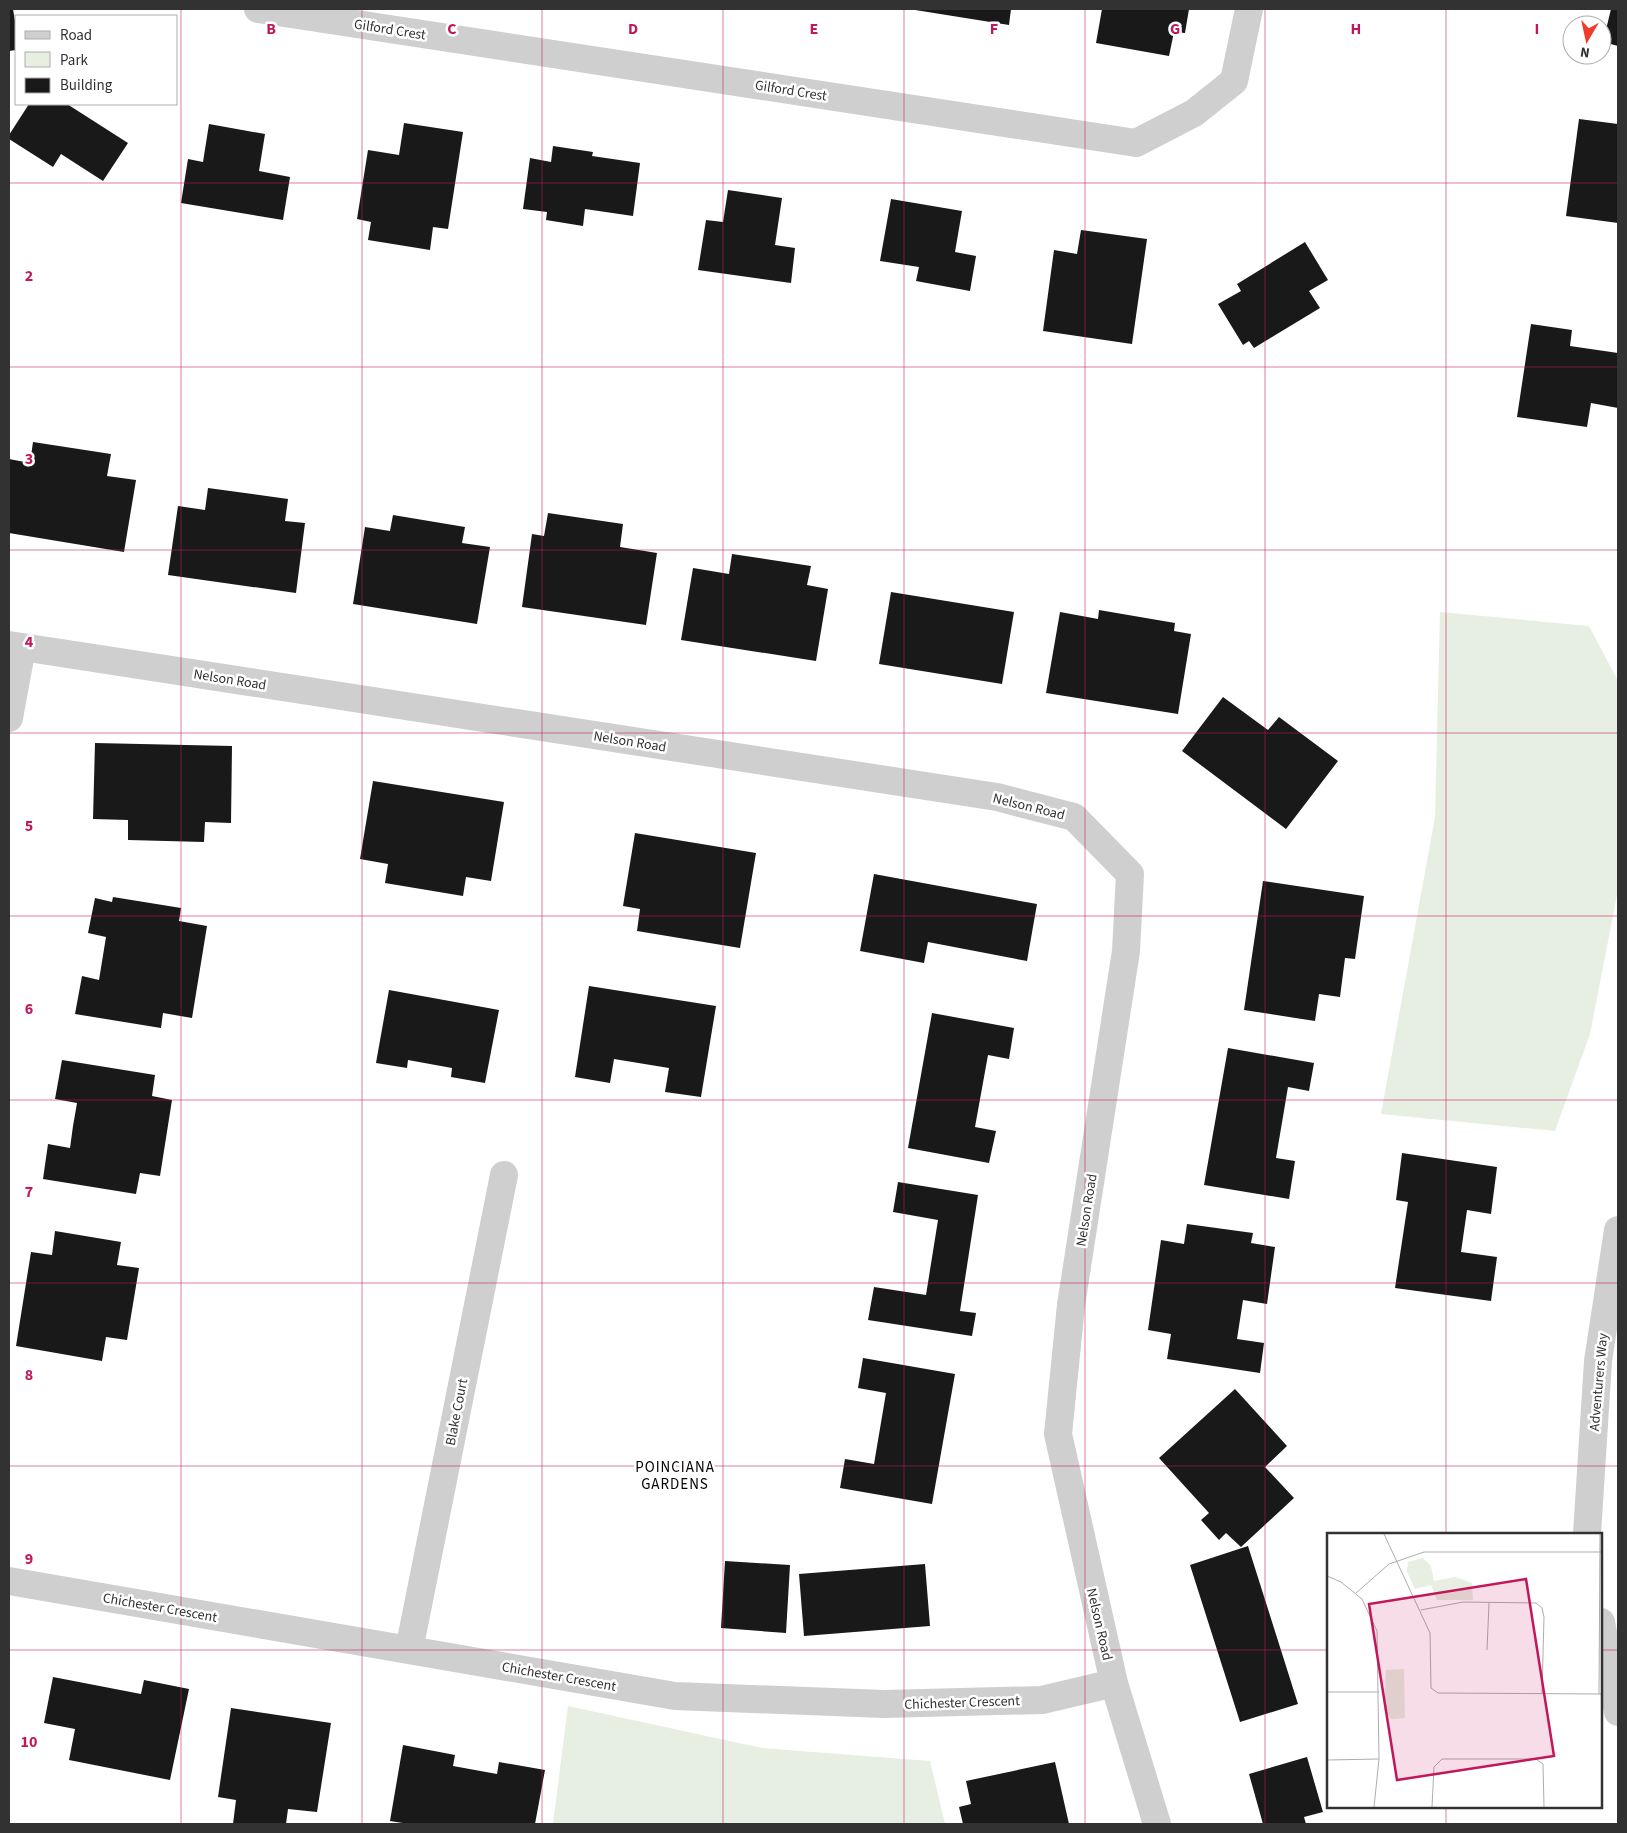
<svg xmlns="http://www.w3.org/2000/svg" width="1627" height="1833" viewBox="0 0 1627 1833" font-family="'Source Sans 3',sans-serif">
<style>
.green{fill:#e6efe1}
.building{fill:#191919}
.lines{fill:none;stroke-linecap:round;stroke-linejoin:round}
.street{stroke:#cfcfcf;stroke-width:28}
.grid{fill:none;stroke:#c2185b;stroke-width:1;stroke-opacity:0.55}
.labels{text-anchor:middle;stroke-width:5;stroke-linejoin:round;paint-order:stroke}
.street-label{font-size:14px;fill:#323232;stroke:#fff}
.neighbourhood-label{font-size:15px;letter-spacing:1px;fill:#000;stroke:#fff}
.inset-road{fill:none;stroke:#adadad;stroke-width:1}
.view{fill:#c2185b;fill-opacity:0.15;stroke:#c2185b;stroke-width:2.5}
.inset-edge{fill:none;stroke:#323232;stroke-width:2.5}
.grid-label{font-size:16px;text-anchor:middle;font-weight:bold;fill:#c2185b;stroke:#fff;stroke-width:5;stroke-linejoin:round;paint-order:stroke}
</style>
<rect width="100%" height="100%" fill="#fff"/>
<path class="green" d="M1440,612L1589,626L1618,681V890L1590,1034L1555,1131L1381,1114L1435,817Z
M568,1706L762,1748L930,1761L945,1824H553Z"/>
<path class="building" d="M9,9H13L16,27V50L9,51Z
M909,9H1011L1009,25Z
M1102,9H1189L1185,33L1174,32L1169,56L1096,43Z
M1611,9H1618V46L1603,42Z
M29,104H67L128,143L103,181L61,154L53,167L9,139V135Z
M1579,119L1618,124V223L1566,216Z
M404,123L463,132L448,229L433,227L430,250L368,240L371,222L357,219L368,150L399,155Z
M209,124L265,134L259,171L290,177L283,220L181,203L188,159L203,162Z
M553,146L593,152L592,156L640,163L633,216L585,209L583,226L546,220L547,212L523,209L530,158L551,162Z
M728,190L782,198L775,245L795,248L791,283L698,270L706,220L723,222Z
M891,199L962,211L955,252L976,256L970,291L916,281L919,267L880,261Z
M1081,230L1147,239L1132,344L1043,331L1054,250L1077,254Z
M1305,242L1328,280L1309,291L1320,308L1254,348L1249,341L1243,345L1218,304L1241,291L1237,284Z
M1531,324L1572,330L1570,346L1618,353V408L1591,403L1587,427L1517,417Z
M33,442L111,454L107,476L136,480L124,552L9,533V459L30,463Z
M208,488L288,499L285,521L305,523L296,593L168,575L178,506L205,510Z
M548,513L623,524L620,547L657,553L646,625L522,607L532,534L544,536Z
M393,515L465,527L462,543L490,547L477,624L353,604L365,527L390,531Z
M732,554L811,566L807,585L828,589L816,661L681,640L693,568L729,574Z
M891,592L1014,612L1002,684L879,664Z
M1099,610L1175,623L1174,631L1191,634L1178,714L1046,693L1060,612L1098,619Z
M1223,697L1268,730L1279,717L1338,761L1286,829L1182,751Z
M95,743L232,746L231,823L205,822L204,842L128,840V820L93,819Z
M373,781L504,802L491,881L466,877L463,896L385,883L388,864L360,859Z
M635,833L756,853L740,948L637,931L640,909L623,906Z
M874,874L1037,904L1027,961L928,942L924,963L860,951Z
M1263,881L1364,896L1355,959L1345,958L1340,997L1319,994L1315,1021L1244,1010Z
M113,897L181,908L179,921L207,926L192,1018L163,1013L161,1028L75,1014L82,976L99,980L106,937L88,933L95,898L112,902Z
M589,986L716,1006L701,1097L665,1092L669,1068L614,1059L610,1083L575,1077Z
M389,990L499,1010L485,1083L451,1077L452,1068L408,1060L407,1068L376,1063Z
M932,1013L1014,1028L1009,1059L988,1055L975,1127L996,1131L989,1163L908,1148Z
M1228,1048L1314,1063L1309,1091L1288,1087L1276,1158L1295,1161L1289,1199L1204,1185Z
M62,1060L155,1075L152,1096L172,1100L160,1176L140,1173L136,1194L43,1179L48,1144L70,1148L73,1126L77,1103L55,1099Z
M1402,1153L1497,1167L1491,1214L1467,1210L1461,1252L1497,1257L1491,1301L1395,1288L1408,1202L1396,1200Z
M898,1182L978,1195L960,1311L976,1313L972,1336L868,1320L874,1287L926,1295L938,1220L893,1212Z
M1187,1224L1253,1233L1251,1243L1275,1247L1267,1304L1243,1300L1237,1339L1264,1343L1260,1373L1167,1359L1171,1334L1148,1330L1161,1240L1184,1244Z
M55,1231L121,1242L117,1265L139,1268L127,1340L106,1337L102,1361L16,1346L31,1252L52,1255Z
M863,1358L955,1374L932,1504L840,1488L845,1459L874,1464L886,1393L858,1388Z
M1235,1389L1287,1446L1265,1467L1294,1498L1241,1547L1226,1533L1219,1540L1201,1520L1209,1513L1159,1458Z
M1248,1546L1298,1704L1240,1722L1190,1565Z
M725,1561L790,1565L786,1633L721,1628Z
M925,1564L930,1626L804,1636L799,1574Z
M53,1677L141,1694L144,1680L189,1689L170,1780L69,1760L75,1729L44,1723Z
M231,1708L331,1723L317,1812L288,1809L286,1824H233L236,1800L218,1797Z
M403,1745L455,1755L453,1766L497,1774L499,1762L545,1770L535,1824H409L390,1821Z
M1307,1757L1323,1812L1304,1817L1306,1824H1263L1249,1774Z
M1055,1762L1069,1824H963L959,1807L971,1804L966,1781Z"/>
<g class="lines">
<path class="street" d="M258,9L1136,143L1194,113L1234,81L1249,9
M9,645L997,797L1074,817L1130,874L1126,951L1071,1305L1058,1434L1114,1683L1157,1824
M9,718L22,647
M1587,1534L1598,1361L1618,1230
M9,1581L675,1696L884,1704L1042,1700L1114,1683
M1601,1622L1618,1712
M409,1650L504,1175"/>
</g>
<path class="grid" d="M181,9V1824M362,9V1824M542,9V1824M723,9V1824M904,9V1824M1085,9V1824M1265,9V1824M1446,9V1534M9,183H1618M9,367H1618M9,550H1618M9,733H1618M9,916H1618M9,1100H1618M9,1283H1618M9,1466H1618M9,1650H1328M1601,1650H1618M1446,1807V1824"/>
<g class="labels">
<g class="street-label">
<text transform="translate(390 29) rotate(9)" y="5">Gilford Crest</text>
<text transform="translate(791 90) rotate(9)" y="5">Gilford Crest</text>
<text transform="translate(230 679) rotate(9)" y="5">Nelson Road</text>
<text transform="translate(630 741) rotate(9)" y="5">Nelson Road</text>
<text transform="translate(1029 806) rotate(14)" y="5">Nelson Road</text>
<text transform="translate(1086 1210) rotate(-81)" y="5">Nelson Road</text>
<text transform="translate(1598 1382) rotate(-85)" y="5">Adventurers Way</text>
<text transform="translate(456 1412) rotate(-79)" y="5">Blake Court</text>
<text transform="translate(160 1607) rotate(10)" y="5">Chichester Crescent</text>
<text transform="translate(1100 1624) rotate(77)" y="5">Nelson Road</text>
<text transform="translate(559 1676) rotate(10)" y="5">Chichester Crescent</text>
<text transform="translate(962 1702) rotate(-2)" y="5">Chichester Crescent</text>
</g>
<g class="neighbourhood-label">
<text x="675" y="1472">POINCIANA<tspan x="675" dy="17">GARDENS</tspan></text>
</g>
</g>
<g transform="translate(1327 1533)">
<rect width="275" height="275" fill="#fff"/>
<path d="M96,25L104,33L107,48L128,44L145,50L146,67H110L104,52L88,56L80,39L81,29ZM77,136L78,185L64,186L57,177L59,137Z" fill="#e6efe1"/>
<path class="inset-road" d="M57,1L103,100L104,155L111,160L275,161M0,43L14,49L35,66L50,98L52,226L47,274M29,60L62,31L97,19H275M94,77L136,69L209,70L215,75L217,84L215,160M160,117L162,70M0,159H52M272,161L273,1M0,227L52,226M0,258V227M105,274L107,234L115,226H209L216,231L217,274"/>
<path class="view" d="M199,46L227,223L70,247L42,71Z"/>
<rect width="275" height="275" class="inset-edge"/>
</g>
<g class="grid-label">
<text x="271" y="34">B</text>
<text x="452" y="34">C</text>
<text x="633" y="34">D</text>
<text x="814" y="34">E</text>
<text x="994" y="34">F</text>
<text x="1175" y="34">G</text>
<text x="1356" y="34">H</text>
<text x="1537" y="34">I</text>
<text x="29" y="281">2</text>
<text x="29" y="464">3</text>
<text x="29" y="647">4</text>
<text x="29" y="831">5</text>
<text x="29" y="1014">6</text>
<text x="29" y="1197">7</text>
<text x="29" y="1380">8</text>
<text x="29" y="1564">9</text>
<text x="29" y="1747">10</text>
</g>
<rect width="1627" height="1833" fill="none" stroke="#323232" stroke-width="20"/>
<rect x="15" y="15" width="162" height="90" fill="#ffffff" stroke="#adadad"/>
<rect x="25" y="31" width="25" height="8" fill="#cfcfcf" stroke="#adadad"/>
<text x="60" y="40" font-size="15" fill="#323232">Road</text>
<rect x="25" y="52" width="25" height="15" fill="#e6efe1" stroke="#adadad"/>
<text x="60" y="65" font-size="15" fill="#323232">Park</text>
<rect x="25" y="78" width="25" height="15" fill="#191919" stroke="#adadad"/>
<text x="60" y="90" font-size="15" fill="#323232">Building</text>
<g transform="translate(1587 40) rotate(189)"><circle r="24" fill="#ffffff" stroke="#adadad"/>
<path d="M0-4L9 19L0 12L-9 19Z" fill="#f03b2e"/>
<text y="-8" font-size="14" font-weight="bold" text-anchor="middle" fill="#323232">N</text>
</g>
</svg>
